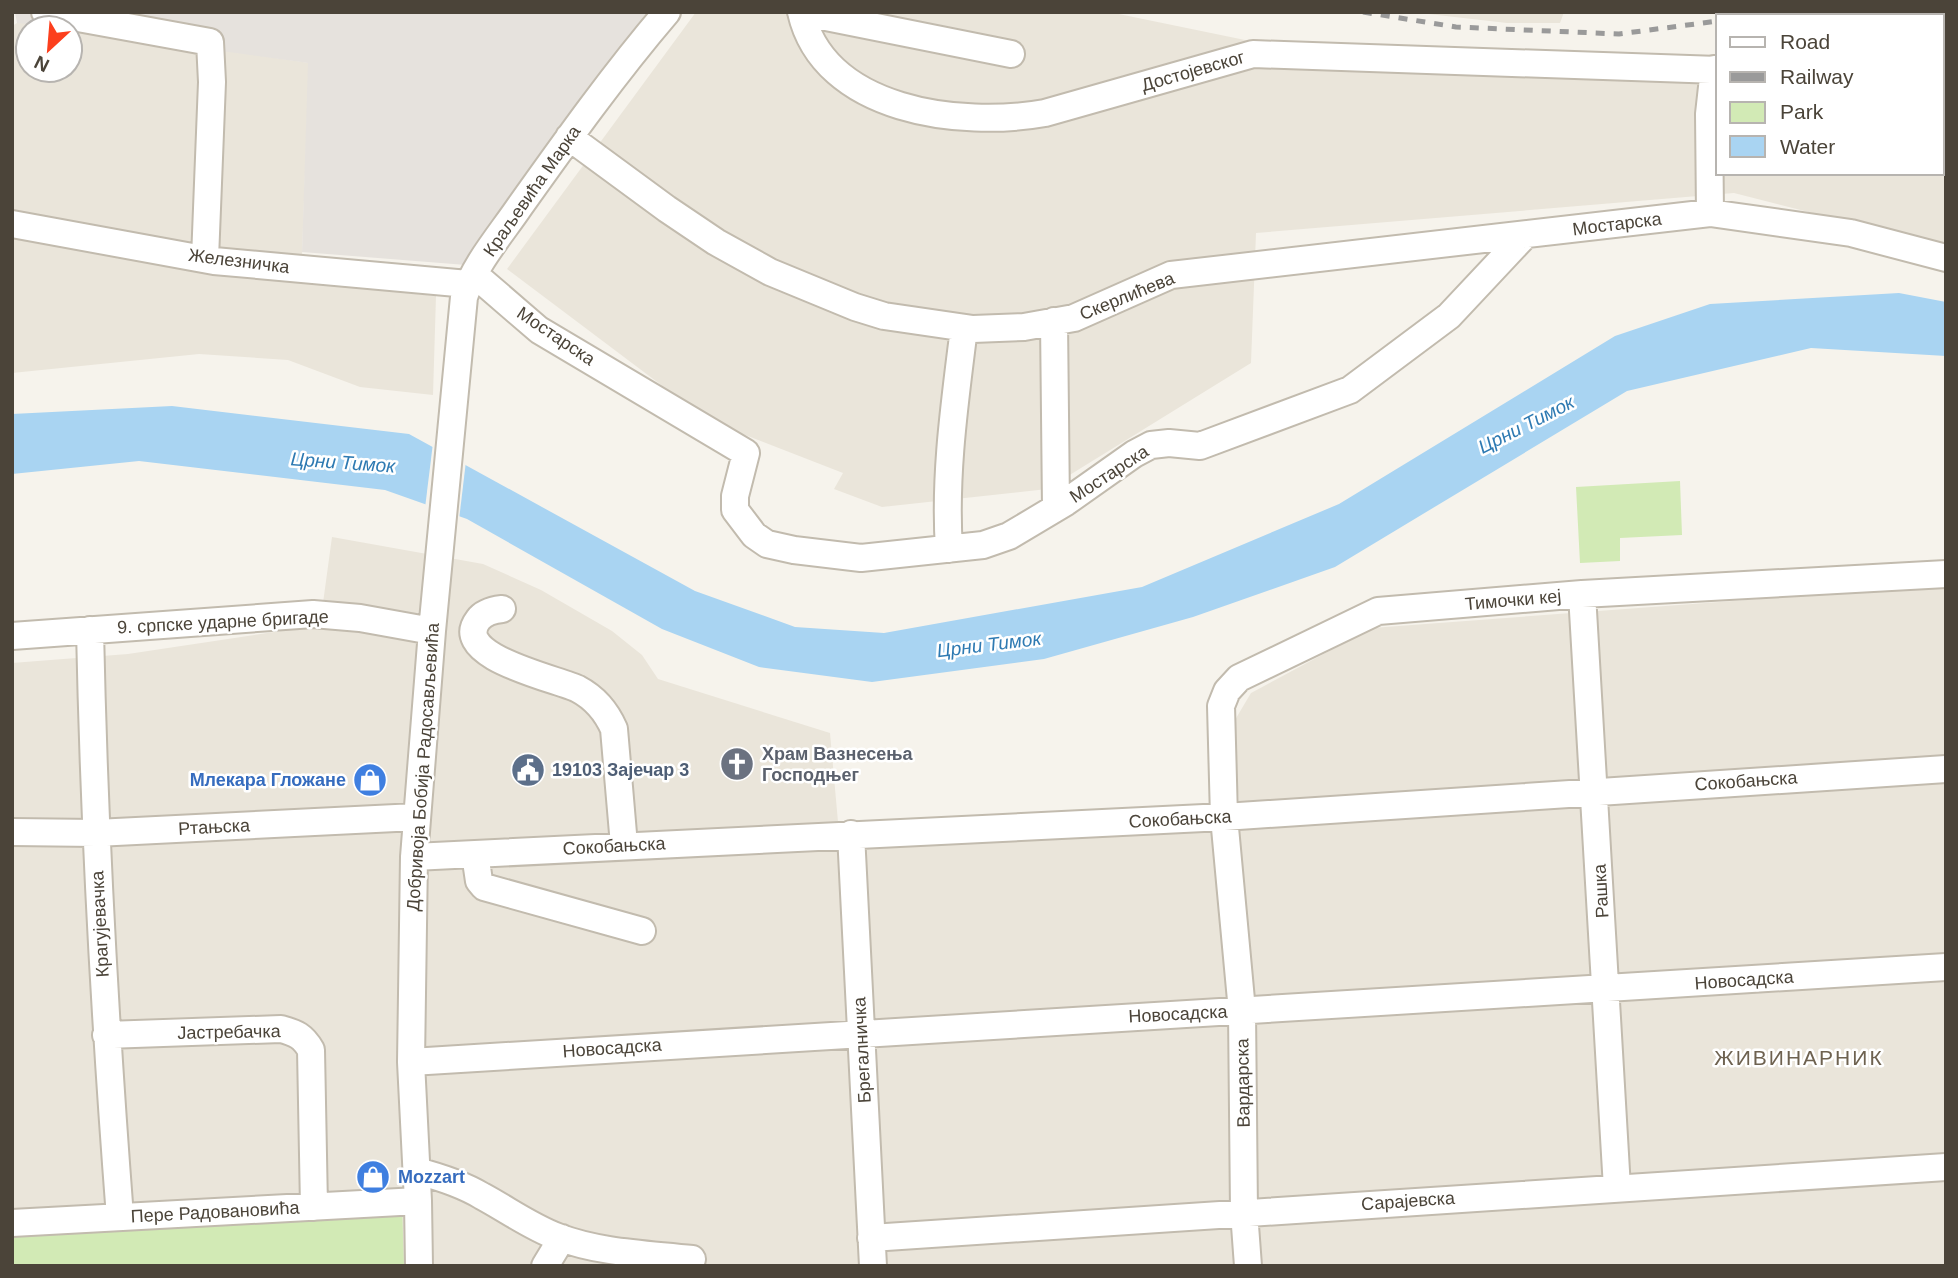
<svg xmlns="http://www.w3.org/2000/svg" width="1958" height="1278" viewBox="0 0 1958 1278" font-family="Arial,sans-serif">
<style>
.residential{fill:#eae5da;fill-rule:evenodd}
.industrial{fill:#e6e2dd}
.green{fill:#d2eab5}
.water{fill:#a9d4f2}
.pier{fill:#f6f3ec}
.lines{fill:none;stroke-linecap:round;stroke-linejoin:round}
.minor-casing{stroke:#c2bbae;stroke-width:30}
.minor{stroke:#fff;stroke-width:26}
.rail{stroke:#9a9a9a;stroke-width:5;stroke-dasharray:9 9;stroke-linecap:butt}
.labels{text-anchor:middle;stroke-width:5;stroke-linejoin:round;paint-order:stroke}
.street-label{font-size:18px;fill:#4b4439;stroke:#fff}
.worship-label{font-size:18px;font-weight:bold;fill:#5b616d;stroke:#fff;text-anchor:start}
.service-label{font-size:18px;font-weight:bold;fill:#4e5e75;stroke:#fff;text-anchor:start}
.shop-label{font-size:18px;font-weight:bold;fill:#366cbe;stroke:#fff;text-anchor:end}
.water-label{font-size:19px;font-style:italic;fill:#2e7ab2;stroke:#fff}
.quarter-label{font-size:21px;letter-spacing:2px;fill:#6e6250;stroke:#fff}
</style>
<rect width="100%" height="100%" fill="#f6f3ec"/>
<path class="residential" d="M696,12H1109L1245,40L1718,86V173H1942V16H1899L1907,12H1946V247L1734,193L1256,233L1251,363L1047,489L882,507L834,489L843,473L709,421L507,269Z
M1411,12H1564L1560,23H1507Z
M22,20L309,63L301,282L436,296L433,395L360,387L288,360L199,354L12,373V26ZM28,28H70V70H28Z
M332,537L483,564L541,590L612,631L642,655L658,679L830,733L840,844L1241,825L1232,725L1251,693L1372,628L1946,585V1266H12V663L128,654L320,625Z"/>
<path class="industrial" d="M15,12H651L466,265L302,252L308,63L70,30V28L17,23Z"/>
<path class="green" d="M1680,481L1682,535L1620,538V561L1580,563L1576,487Z
M402,1205L404,1266H12V1216Z"/>
<path class="water" d="M1899,293L1946,302V356L1811,348L1627,391L1335,567L1193,617L1044,659L872,682L759,667L662,629L467,519L385,490L139,461L12,474V414L172,406L409,434L695,591L795,627L884,633L1142,587L1339,504L1615,336L1710,304Z"/>
<path class="pier" d="M433,443L466,461L459,520L425,508Z"/>
<g class="lines">
<g class="minor-casing">
<path id="minor" d="M45,12L210,42L212,82L205,259
M801,12C824,112 961,128 1045,113L1253,54L1718,70
M801,12L1011,54
M1942,25H1946
M569,137L667,209L716,242L770,272L855,307L884,316L973,329L1024,327L1074,318L1171,275L1710,213L1851,233L1946,258
M1710,213L1709,114L1714,69
M12,224L214,261L468,284
M474,274L539,330L746,453L735,496V510L754,535L767,544L794,550L861,558L983,545L1009,536L1066,502L1134,454L1151,445L1169,443L1200,446L1350,390L1449,316L1525,235
M1054,321L1056,508
M949,549C944,475 955,401 964,328
M1582,594L1617,1188
M502,609C493,610 483,613 478,620C450,657 558,679 578,689C595,698 607,713 614,729L624,845
M90,630C94,826 105,1022 120,1217
M12,636L313,614L360,618L432,631
M12,832L96,833L416,817
M851,834L873,1266
M475,854L479,881L484,887L642,931
M414,857L1224,817L1946,769
M106,1035L281,1029C296,1033 303,1036 311,1050L314,1207
M411,1062C922,1026 1434,1001 1946,967
M417,1171C440,1177 462,1184 482,1196C508,1210 531,1227 558,1237C600,1253 648,1254 692,1259
M12,1223L418,1201
M871,1238L1946,1167
M419,1266L418,1201L411,1062L414,857L432,631L464,297C474,265 501,234 520,206C567,140 614,74 667,12
M545,1266L562,1238
M1248,1266L1244,1212L1242,1011L1224,817L1221,706L1227,691L1239,678L1378,611L1582,594L1946,574"/>
</g>
<use href="#minor" class="minor"/>
<path class="rail" d="M1363,12L1456,27L1619,34L1718,21
M1746,16L1762,12"/>
</g>
<defs>
<g id="church-disc" transform="scale(1.75)"><circle r="9.5" fill="#6b7280" stroke="#fff"/><path d="M-1.2-6h2.4v3.5h3.3v2.4h-3.3V6h-2.4V-.1h-3.3v-2.4h3.3Z" fill="#fff"/></g>
<g id="civic-disc" transform="scale(1.75)"><circle r="9.5" fill="#5c6f8a" stroke="#fff"/><path d="M-.6-6.5H3V-4.5H.6V-3L4-1V1h2V6H-6V1h2V-1L-.6-3ZM-1.2 2.5V6h2.4V2.5Z" fill="#fff"/></g>
<g id="shop-disc" transform="scale(1.75)"><circle r="9.5" fill="#3f7fe0" stroke="#fff"/><path d="M-5-2.5h2.3a2.7 3.5 0 0 1 5.4 0H5L5.5 6h-11ZM-1.5-2.5h3a1.5 2.3 0 0 0-3 0Z" fill="#fff"/></g>
</defs>
<g fill-rule="evenodd">
<use href="#church-disc" x="737" y="764"/>
<use href="#civic-disc" x="528" y="770"/>
<use href="#shop-disc" x="370" y="780"/>
<use href="#shop-disc" x="373" y="1177"/>
</g>
<g class="labels">
<g class="street-label">
<text transform="translate(1193 71) rotate(-16)" y="6">Достојевског</text>
<text transform="translate(532 191) rotate(-55)" y="6">Краљевића Марка</text>
<text transform="translate(1617 224) rotate(-7)" y="6">Мостарска</text>
<text transform="translate(239 261) rotate(7)" y="6">Железничка</text>
<text transform="translate(1127 296) rotate(-22)" y="6">Скерлићева</text>
<text transform="translate(556 336) rotate(34)" y="6">Мостарска</text>
<text transform="translate(1109 474) rotate(-33)" y="6">Мостарска</text>
<text transform="translate(1513 600) rotate(-5)" y="6">Тимочки кеј</text>
<text transform="translate(223 622) rotate(-3)" y="6">9. српске ударне бригаде</text>
<text transform="translate(423 767) rotate(-86)" y="6">Добривоја Бобија Радосављевића</text>
<text transform="translate(1746 781) rotate(-4)" y="6">Сокобањска</text>
<text transform="translate(1180 819) rotate(-3)" y="6">Сокобањска</text>
<text transform="translate(214 827) rotate(-3)" y="6">Ртањска</text>
<text transform="translate(614 846) rotate(-3)" y="6">Сокобањска</text>
<text transform="translate(1601 891) rotate(-93)" y="6">Рашка</text>
<text transform="translate(100 924) rotate(-93)" y="6">Крагујевачка</text>
<text transform="translate(1744 980) rotate(-4)" y="6">Новосадска</text>
<text transform="translate(1178 1014) rotate(-3)" y="6">Новосадска</text>
<text transform="translate(229 1032) rotate(-1)" y="6">Јастребачка</text>
<text transform="translate(612 1048) rotate(-4)" y="6">Новосадска</text>
<text transform="translate(862 1050) rotate(-93)" y="6">Брегалничка</text>
<text transform="translate(1243 1083) rotate(-91)" y="6">Вардарска</text>
<text transform="translate(1408 1201) rotate(-4)" y="6">Сарајевска</text>
<text transform="translate(215 1212) rotate(-3)" y="6">Пере Радовановића</text>
</g>
<g class="worship-label">
<text x="762" y="760">Храм Вазнесења<tspan x="762" dy="21">Господњег</tspan></text>
</g>
<g class="service-label">
<text x="552" y="776">19103 Зајечар 3</text>
</g>
<g class="shop-label">
<text x="346" y="786">Млекара Гложане</text>
<text x="398" y="1183" text-anchor="start">Mozzart</text>
</g>
<g class="water-label">
<text transform="translate(1526 424) rotate(-27)" y="7">Црни Тимок</text>
<text transform="translate(343 462) rotate(4)" y="7">Црни Тимок</text>
<text transform="translate(989 644) rotate(-7)" y="7">Црни Тимок</text>
</g>
<g class="quarter-label">
<text x="1799" y="1065">ЖИВИНАРНИК</text>
</g>
</g>
<rect width="1958" height="1278" fill="none" stroke="#4b4439" stroke-width="28"/>
<rect x="1716" y="14" width="228" height="161" fill="#ffffff" stroke="#b7b4b0" stroke-width="2"/>
<rect x="1730" y="37" width="35" height="10" fill="#ffffff" stroke="#b7b4b0" stroke-width="2"/>
<text x="1780" y="49" font-size="21" fill="#4b4439">Road</text>
<rect x="1730" y="72" width="35" height="10" fill="#9a9a9a" stroke="#b7b4b0" stroke-width="2"/>
<text x="1780" y="84" font-size="21" fill="#4b4439">Railway</text>
<rect x="1730" y="102" width="35" height="21" fill="#d2eab5" stroke="#b7b4b0" stroke-width="2"/>
<text x="1780" y="119" font-size="21" fill="#4b4439">Park</text>
<rect x="1730" y="136" width="35" height="21" fill="#a9d4f2" stroke="#b7b4b0" stroke-width="2"/>
<text x="1780" y="154" font-size="21" fill="#4b4439">Water</text>
<g transform="translate(49 49) rotate(206)"><circle r="33" fill="#ffffff" stroke="#b7b4b0" stroke-width="2"/>
<path d="M0-5L12 26L0 18L-12 26Z" fill="#fc3f1d"/>
<text y="-10" font-size="19" font-weight="bold" text-anchor="middle" fill="#4b4439">N</text>
</g>
</svg>
